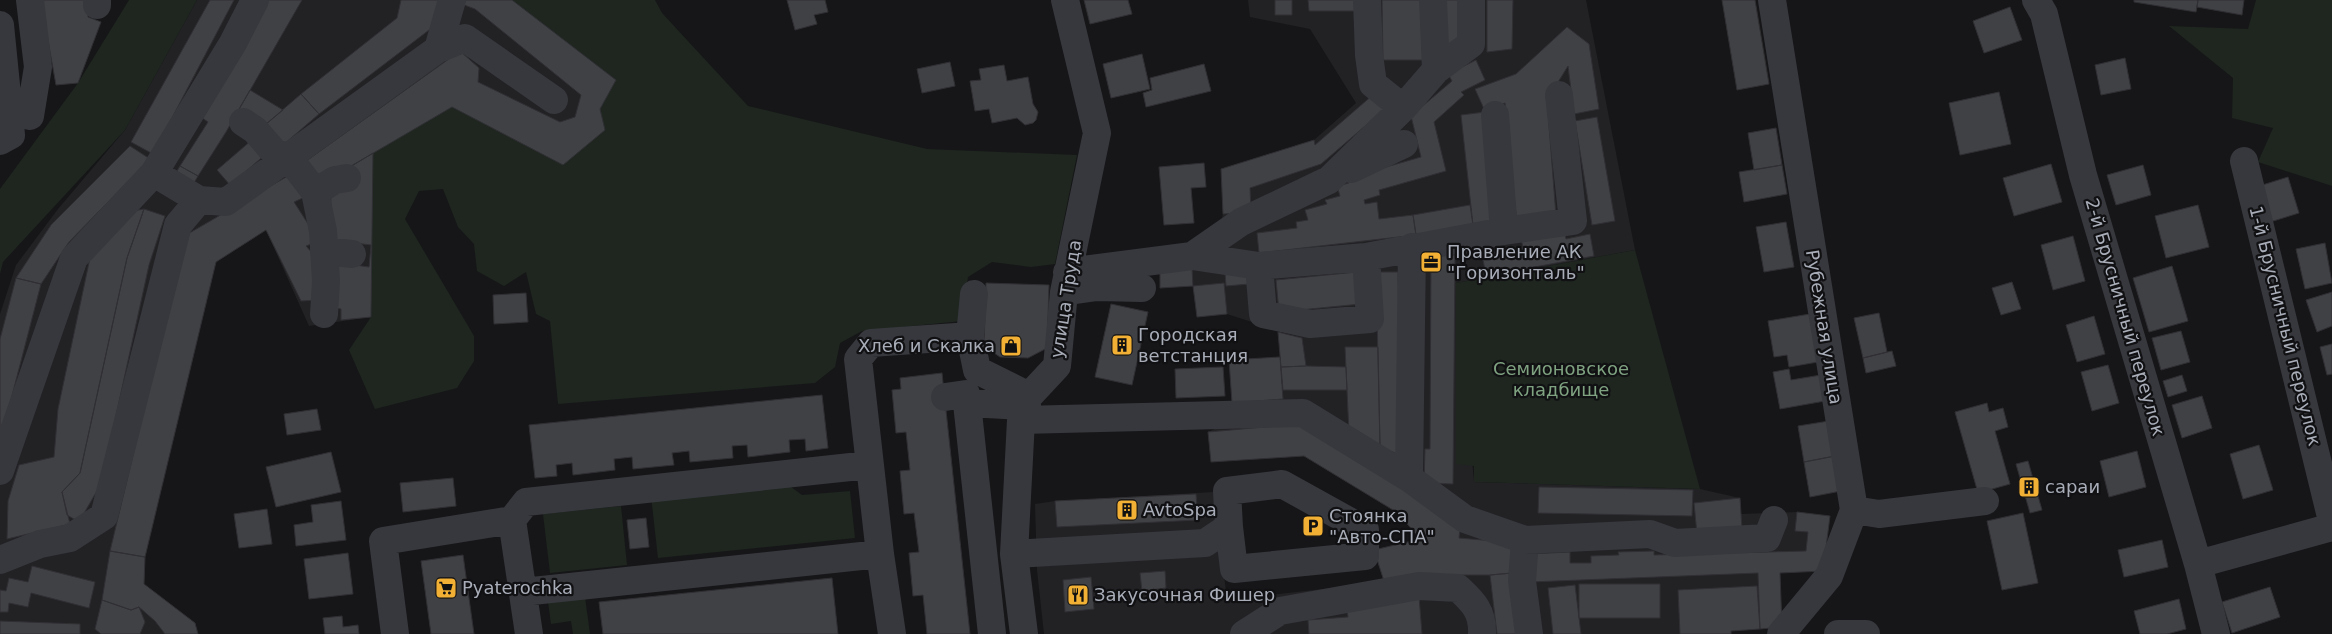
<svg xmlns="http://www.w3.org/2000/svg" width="2332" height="634" viewBox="0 0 2332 634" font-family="'DejaVu Sans',sans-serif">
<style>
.built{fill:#222225}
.green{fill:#1e261f}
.building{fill:#404145;stroke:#303034}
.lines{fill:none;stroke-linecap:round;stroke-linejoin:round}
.minor{stroke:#37383d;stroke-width:28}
.labels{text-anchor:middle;stroke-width:4.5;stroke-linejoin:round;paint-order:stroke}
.poi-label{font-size:18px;fill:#a8adb8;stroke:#111113;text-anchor:start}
.street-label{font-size:18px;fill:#a8adb8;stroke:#111113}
.park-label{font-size:18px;fill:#7fa381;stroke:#111113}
</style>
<rect width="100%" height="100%" fill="#161618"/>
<path class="built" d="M197,0H512L616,80L600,109L605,130L374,153L371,317L309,326L266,230L216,262L145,557L144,584L195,623L198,634H0V314L16,265L58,209L125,130Z
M1248,0H1586L1635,250L1456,283L1474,482L1700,489L1740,498L1741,514L1797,512L1830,516L1823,571L1780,573L1782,627L1731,631V634H1044L1037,570L1035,504L1055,501L1214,492L1227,600L1384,582L1374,550L1419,539L1398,513L1304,456L1211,462L1208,432L1283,399L1281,367L1306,366L1302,338L1227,314L1197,317L1189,247L1220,227L1223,213L1221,169L1314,140L1356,103L1310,29L1250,17Z"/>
<path class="green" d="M129,0H197L125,130L3,262L0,274V189L78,83Z
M512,0H655L662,13L748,106L927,149L1077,155L1055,264L1031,267L992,262L968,277L962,321L862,331L840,343L835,367L815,383L558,404L550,321L536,314L526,272L504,286L477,271L474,244L458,227L443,189L419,191L405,219L474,336V361L457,388L375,409L349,350L371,317L373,153L452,107L563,165L616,80Z
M2256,0H2332V186L2258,162L2273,128L2232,118L2233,78L2169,26L2248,29Z
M1635,250L1700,489L1474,482V466L1456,464V283Z
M783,481L802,495L850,491L855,538L658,558L651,496Z
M621,506L627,565L550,573L543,514Z
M585,597L590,634H573L571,621L551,624L548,602Z"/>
<path class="building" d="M43,0H88V17L101,22L78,83L56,85L44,18Z
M210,0H234L153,154L131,142Z
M268,0H302L226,132L198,176L180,166L208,122L201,117Z
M401,0H441L433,27L319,114L301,94L397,18Z
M460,0H512L616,80L600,109L605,130L563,165L452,107L317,186L302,164L460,51L479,68L478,82L560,122L575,117L581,95L475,9L459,3Z
M787,0H825L828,12L814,15L817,24L795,30Z
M1084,0H1128L1132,14L1090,24Z
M1275,0H1292V15H1275Z
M1308,0H1358V11H1309Z
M1382,0H1423V60H1383Z
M1442,0H1463V46H1442Z
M1487,0H1513L1512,49L1487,52Z
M1722,0H1755L1769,84L1737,90Z
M2134,0H2198L2196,12L2134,2Z
M2198,0H2244L2242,15L2197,7Z
M2010,7L2022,40L1984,53L1973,21Z
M1567,27L1589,44L1599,109L1574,114L1568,66L1547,100L1556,216L1517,224L1505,103L1485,111L1475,89L1516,74Z
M1142,54L1150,89L1111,98L1103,64Z
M2125,58L2131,89L2101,95L2095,65Z
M1476,60L1485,80L1461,92L1464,95L1434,122L1446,171L1379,190L1380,195L1364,200L1365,204L1377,202L1379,219L1413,215L1416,235L1259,253L1257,233L1297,228L1296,222L1308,220L1305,210L1327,204L1325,200L1340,196L1337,186L1349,183L1348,178L1421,157L1411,116L1452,81L1448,74Z
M950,62L955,86L922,93L917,69Z
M1204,64L1211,91L1146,107L1143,93L1152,90L1150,78Z
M1004,65L1007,81L1028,77L1033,104L1038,112L1036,120L1033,123L1025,125L1017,118L992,123L989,109L975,111L970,81L981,80L979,69Z
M250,90L283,110L265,125L239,109Z
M1999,92L2011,144L1960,155L1949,103Z
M301,94L319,114L283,145L265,125Z
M1374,94L1386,108L1321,164L1250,188L1251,212L1223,214L1221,169L1314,140L1315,145Z
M1485,112L1498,222L1473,225L1461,115Z
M1597,117L1615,221L1592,225L1575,121Z
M1776,128L1782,165L1754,170L1748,133Z
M253,139L266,154L230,185L217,170Z
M130,146L150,159L69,242L41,284L16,278L51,225Z
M373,153L371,317L341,320V309L331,307L334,262L369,267L371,245L330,240L331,188L350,167Z
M1204,163L1206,187L1191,188L1194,223L1164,225L1159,167Z
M2051,164L2062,202L2014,216L2003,178Z
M1782,165L1787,194L1744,202L1739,172Z
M2143,165L2151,195L2116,205L2107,175Z
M180,166L198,176L192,186L174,176Z
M293,173L307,196L294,202L319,241L306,246L320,262L319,300L301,301L266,230L216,262L145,557L110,551L186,235Z
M2288,177L2299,213L2267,223L2256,187Z
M1470,205L1473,225L1416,235L1413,215Z
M2198,205L2209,247L2166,258L2155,216Z
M144,209L165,216L149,265L101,484L79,522L67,515L62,492L80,473L127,258Z
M144,209L127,258L80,473L62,492L70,524L7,539L8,501L19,465L54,457L58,409L90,258L132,211Z
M1786,222L1794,267L1764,272L1756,227Z
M1564,231L1566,239L1590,234L1594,256L1486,276L1482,254L1523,247L1521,239Z
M2073,236L2085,281L2053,290L2041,245Z
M2325,243L2332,283L2305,289L2296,249Z
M1431,255H1455L1453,484L1424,483L1425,449H1430Z
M2172,266L2188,321L2149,332L2133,278Z
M1192,269L1193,286L1160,288V270Z
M1247,270L1249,284L1226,286L1225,272Z
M1357,272L1361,304L1279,312L1276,280Z
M1376,272H1398L1401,456L1380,446Z
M16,278L41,284L0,442V339Z
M2012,282L2021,309L2001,315L1992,288Z
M986,283L1049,285L1047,348L1028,358L1000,357L984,346Z
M1224,283L1227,314L1197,317L1193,286Z
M2332,292V326L2317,332L2306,300Z
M526,293L528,322L494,324L493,295Z
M1111,304L1148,312L1132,385L1095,377Z
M1879,313L1887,352L1863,358L1854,318Z
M1810,314L1818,362L1789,367L1787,355L1774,357L1768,321Z
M2094,316L2105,354L2077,362L2066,325Z
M2181,331L2190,362L2161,370L2152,338Z
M1278,332L1302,338L1306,366L1281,367Z
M2332,344V374L2327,375L2320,347Z
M1345,347H1378L1380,446L1349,433Z
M1892,351L1896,366L1866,373L1863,358Z
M1280,357L1283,399L1232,403L1229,360Z
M2108,365L2119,403L2092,411L2081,372Z
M1306,366L1346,367L1347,390H1283L1281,367Z
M1223,367L1225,396L1176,398L1175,369Z
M1789,369L1791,380L1821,375L1825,401L1780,409L1773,372Z
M942,373L970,634H927L923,595L913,596L909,553L919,552L914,513L904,514L900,471L910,470L906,432L896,433L892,390L901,389L900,378Z
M2182,375L2187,391L2168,397L2163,381Z
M822,395L828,448L806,451L805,439L789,440L790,452L748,457L747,445L732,446L733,458L690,462L689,451L672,453L674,465L633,469L632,457L614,459L615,470L573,475L572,463L556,465L557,476L535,478L529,425Z
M2202,396L2212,428L2182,438L2172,405Z
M1987,403L1989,412L2003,408L2008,427L1995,431L2010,484L1978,493L1955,412Z
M317,409L321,430L287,435L284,414Z
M1829,421L1835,456L1804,462L1798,426Z
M1309,423L1460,528L1459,538L1517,543L1512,573L1490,575H1440L1384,581L1374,550L1420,539L1398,513L1304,456L1211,462L1208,432Z
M2259,445L2273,490L2243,499L2230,454Z
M2137,451L2146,487L2109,497L2100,461Z
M331,452L341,492L276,507L266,467Z
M1835,456L1841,491L1810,497L1804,462Z
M2028,461L2042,510L2030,513L2016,464Z
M453,478L456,506L403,512L400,483Z
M1539,487L1693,490L1692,516L1538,513Z
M1196,494L1198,520L1057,527L1055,501Z
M1740,498L1742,529L1697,534L1694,503Z
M341,501L346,540L296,546L294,525L313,522L311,505Z
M267,509L272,544L239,548L234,514Z
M1797,512L1830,516L1823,571L1780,573L1782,627L1760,629L1758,573L1530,582L1529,554L1570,552V563H1591V556L1619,555L1618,552L1654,551V555L1806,551L1808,532L1795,531Z
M2023,513L2038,583L2002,590L1987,521Z
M646,518L649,547L630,549L627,520Z
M2162,540L2168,567L2124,577L2118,550Z
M110,551L145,557L144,584L195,623L198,634H165L155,621L139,607L131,610L102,600Z
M348,553L353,594L309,599L304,559Z
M463,555L474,634H431L421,561Z
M32,566L95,582L89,608L31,593L28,607L9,603L8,612H0V590L6,591L9,578L28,582Z
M1165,571L1166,588L1142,591L1140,573Z
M1512,573L1519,634H1497L1490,575Z
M1091,577L1094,609L1065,612L1063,580Z
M832,578L838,634H603L599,602Z
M1579,584H1660V618H1579Z
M1575,585L1581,634H1553L1548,588Z
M1757,586L1760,629L1731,631V634H1680L1678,590Z
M2270,587L2280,617L2232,633L2222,602Z
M1419,596L1422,634H1309L1308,620L1348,617L1346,602Z
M2179,599L2186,629L2167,634H2140L2134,611Z
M102,600L131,610L139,607L145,622L140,634H101L95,629Z
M342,616L343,627L358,625L359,634H325L323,618Z
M0,621L80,624V634H0Z"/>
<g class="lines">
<path class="minor" d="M1367,0L1369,55L1373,84L1403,108
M1772,0L1854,510L1829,576L1781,634
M2036,0L2044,14L2083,175L2198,564L2216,634
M97,5V0
M0,25L11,135L0,141
M438,49L452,0
M1436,70L1471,44V0
M1495,115L1504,231
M30,116L38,67L30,0
M243,122L255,130L274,152L289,158L315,192L323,231L326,281L324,314
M2244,161L2332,521
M1351,169L1404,144
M315,192L335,180L347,178
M199,200L226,202L438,49L465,38L554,100
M1412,247L1409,478L1465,519L1525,540L1650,534L1675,543L1767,538L1774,520
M324,251L352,254
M1192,256L1241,222L1329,180L1403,108L1436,70L1433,0
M1259,266L1263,314L1310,324L1370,319L1366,257
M1067,272L1192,256L1259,266L1366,257L1504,231L1573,221L1559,95
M1069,291L1097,287L1142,288
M970,336L974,294
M945,397L966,394L992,634
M968,403L1024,406
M1021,420L1303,413L1409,478
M0,471L74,258L154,173L233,43L255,0
M1854,510L1879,514L1985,501
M512,520L529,634
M1525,540L1522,581L1529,634
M1014,554L1205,543L1229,527L1227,491L1282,484L1365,530V556L1234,569L1229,527
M0,560L40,544L70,538L104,516L178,225L199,200L154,173
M2198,564L2332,527
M523,592L880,554
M395,634L383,541L512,520L526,502L869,465
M892,634L880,554L858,359L871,343L970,336L977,370L1029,396
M1024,634L1014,554L1021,420L1029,396L1057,366L1064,292L1097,133L1065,0
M1244,634L1280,611L1419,586L1458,588C1473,602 1483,611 1482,634
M1838,634H1866"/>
</g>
<defs>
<g id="office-square" transform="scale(1.125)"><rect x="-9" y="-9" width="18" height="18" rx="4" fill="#f2b134" stroke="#111113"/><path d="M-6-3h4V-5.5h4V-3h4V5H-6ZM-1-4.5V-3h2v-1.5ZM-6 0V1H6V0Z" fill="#111"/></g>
<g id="building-square" transform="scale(1.125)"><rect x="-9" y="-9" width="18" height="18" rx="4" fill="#f2b134" stroke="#111113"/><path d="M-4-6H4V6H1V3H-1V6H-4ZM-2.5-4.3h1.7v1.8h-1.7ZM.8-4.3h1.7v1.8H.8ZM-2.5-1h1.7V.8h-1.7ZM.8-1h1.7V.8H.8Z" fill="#111"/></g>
<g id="shop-square" transform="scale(1.125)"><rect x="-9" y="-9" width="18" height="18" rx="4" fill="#f2b134" stroke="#111113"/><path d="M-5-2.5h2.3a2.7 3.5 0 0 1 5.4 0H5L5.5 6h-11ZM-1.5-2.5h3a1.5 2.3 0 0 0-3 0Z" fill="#111"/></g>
<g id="parking-square" transform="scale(1.125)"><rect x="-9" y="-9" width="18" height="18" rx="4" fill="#f2b134" stroke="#111113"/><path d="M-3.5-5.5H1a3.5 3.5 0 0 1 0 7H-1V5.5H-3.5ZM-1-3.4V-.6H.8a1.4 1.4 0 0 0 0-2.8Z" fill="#111"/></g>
<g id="supermarket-square" transform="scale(1.125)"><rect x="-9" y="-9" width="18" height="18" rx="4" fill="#f2b134" stroke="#111113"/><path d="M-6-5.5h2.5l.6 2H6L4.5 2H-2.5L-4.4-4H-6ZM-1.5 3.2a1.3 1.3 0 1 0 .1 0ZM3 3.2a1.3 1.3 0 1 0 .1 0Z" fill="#111"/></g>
<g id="restaurant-square" transform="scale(1.125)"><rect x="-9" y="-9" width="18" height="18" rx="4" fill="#f2b134" stroke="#111113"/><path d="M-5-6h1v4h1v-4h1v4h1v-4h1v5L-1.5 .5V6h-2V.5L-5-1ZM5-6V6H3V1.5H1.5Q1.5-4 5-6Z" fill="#111"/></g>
</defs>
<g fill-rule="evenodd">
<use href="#office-square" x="1431" y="262"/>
<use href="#building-square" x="1122" y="345"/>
<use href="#shop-square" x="1011" y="346"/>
<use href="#building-square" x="2029" y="487"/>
<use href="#building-square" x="1127" y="510"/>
<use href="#parking-square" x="1313" y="526"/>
<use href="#supermarket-square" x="446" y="588"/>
<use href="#restaurant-square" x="1078" y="595"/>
</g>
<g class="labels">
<g class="poi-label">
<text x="1447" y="258">Правление АК<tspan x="1447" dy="21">"Горизонталь"</tspan></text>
<text x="1138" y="341">Городская<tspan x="1138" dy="21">ветстанция</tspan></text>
<text x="995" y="352" text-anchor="end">Хлеб и Скалка</text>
<text x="2045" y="493">сараи</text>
<text x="1143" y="516">AvtoSpa</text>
<text x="1329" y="522">Стоянка<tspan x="1329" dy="21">"Авто-СПА"</tspan></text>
<text x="462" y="594">Pyaterochka</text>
<text x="1094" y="601">Закусочная Фишер</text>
</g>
<g class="street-label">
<text transform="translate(1066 299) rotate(-81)" y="6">улица Труда</text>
<text transform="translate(2125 317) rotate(74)" y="6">2-й Брусничный переулок</text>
<text transform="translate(2285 326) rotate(76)" y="6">1-й Брусничный переулок</text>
<text transform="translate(1824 327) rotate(81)" y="6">Рубежная улица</text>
</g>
<g class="park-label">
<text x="1561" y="375">Семионовское<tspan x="1561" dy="21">кладбище</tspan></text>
</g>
</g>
</svg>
